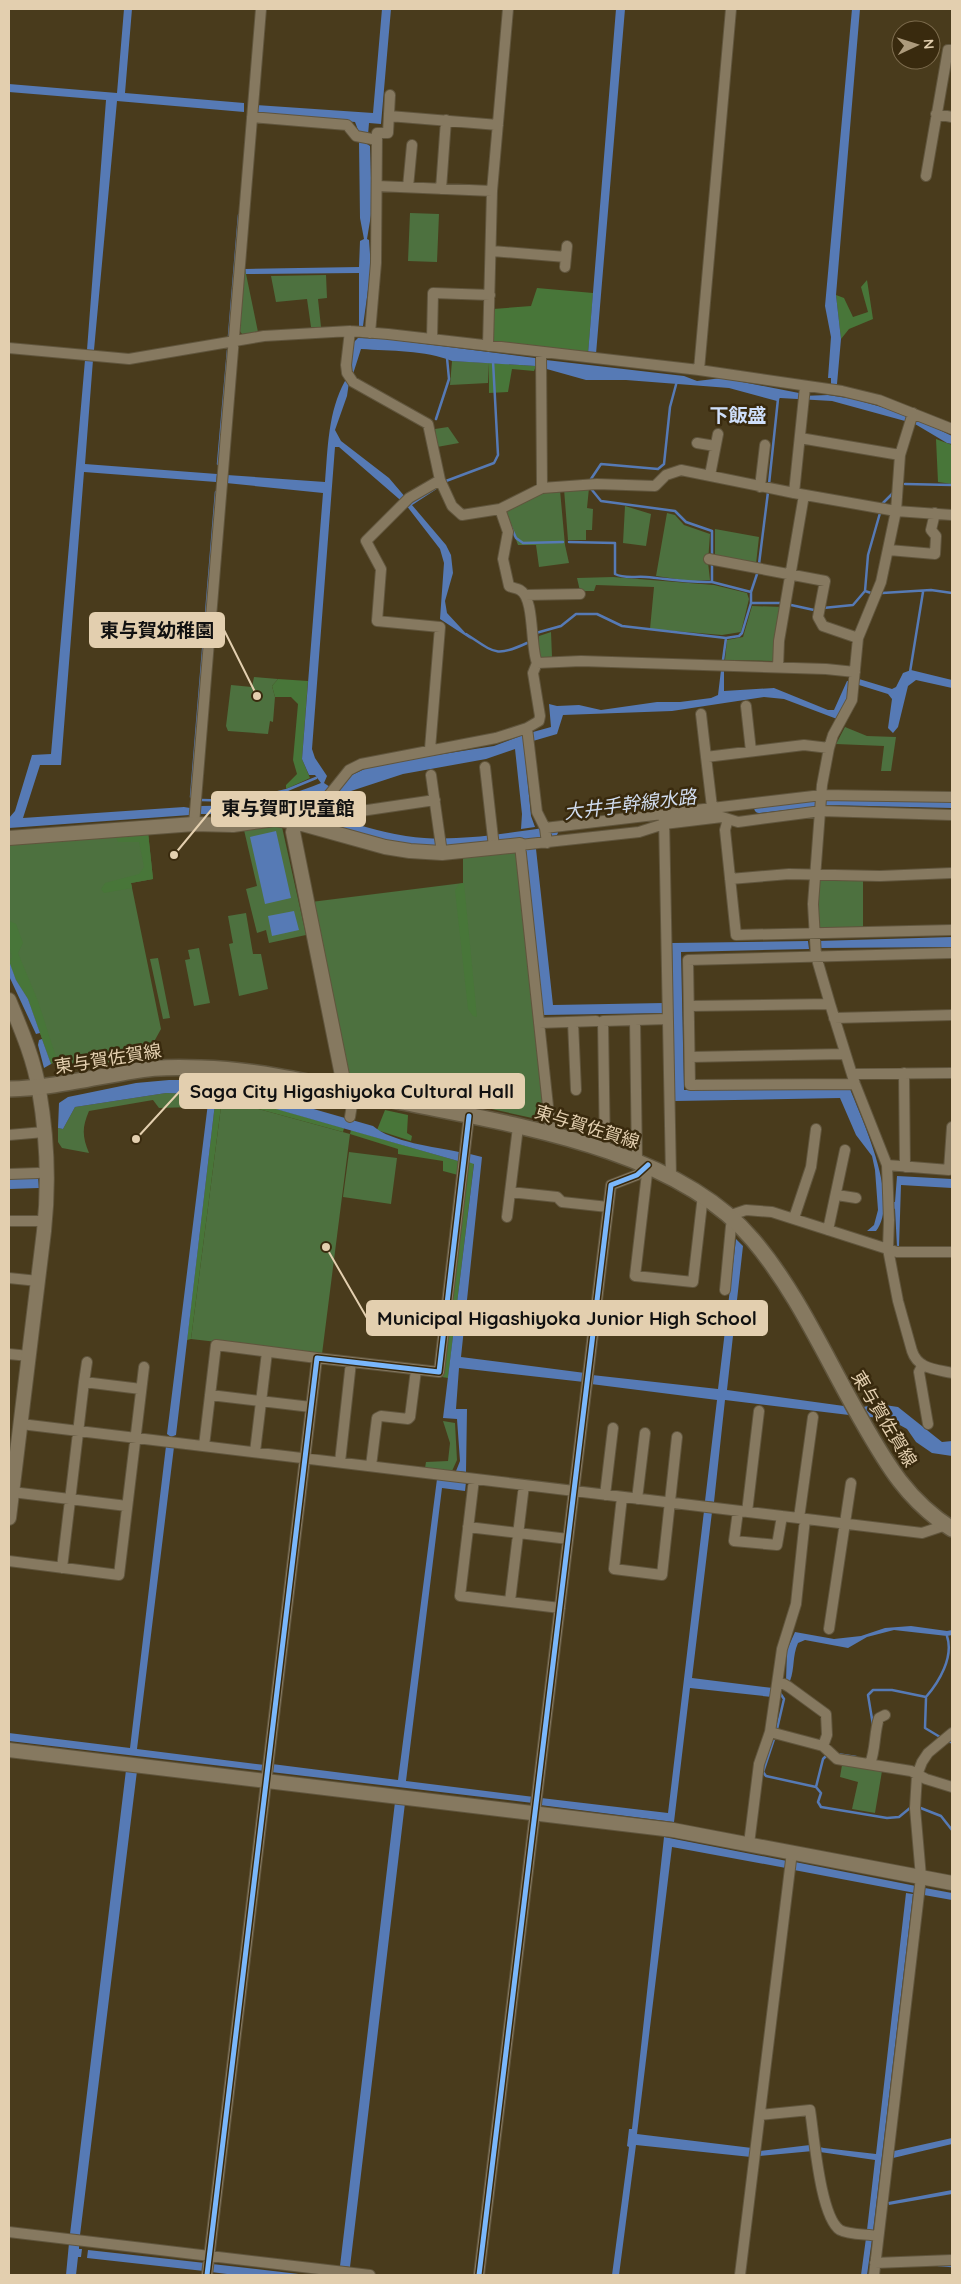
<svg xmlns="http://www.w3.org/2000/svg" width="961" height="2284" viewBox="0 0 961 2284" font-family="Quicksand,'Noto Sans JP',sans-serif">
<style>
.green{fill:#4d713f}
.forest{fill:#487639}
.water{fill:#567ab5}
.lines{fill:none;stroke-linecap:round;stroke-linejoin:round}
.stream{stroke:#567ab5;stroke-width:2.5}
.canal{stroke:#567ab5;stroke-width:10}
.minor-casing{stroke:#60553d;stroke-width:12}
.tertiary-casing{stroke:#60553d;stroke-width:16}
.secondary-casing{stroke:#60553d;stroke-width:18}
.minor{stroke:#867960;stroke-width:10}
.tertiary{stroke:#867960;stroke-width:14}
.secondary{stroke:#867960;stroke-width:15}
.cycleway-casing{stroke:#392a0e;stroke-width:8}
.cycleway{stroke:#7ab7fb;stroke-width:5}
.labels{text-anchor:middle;stroke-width:5;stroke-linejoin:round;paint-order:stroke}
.street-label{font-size:18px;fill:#e3cfaf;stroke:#392a0e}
.neighbourhood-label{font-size:19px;font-weight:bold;fill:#cfdffa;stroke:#392a0e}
.water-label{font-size:19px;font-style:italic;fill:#d0dcef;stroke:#392a0e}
.leader{fill:none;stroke:#e3cfaf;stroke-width:2}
.callout-dot{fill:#e3cfaf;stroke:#392a0e;stroke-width:2}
.callout{fill:#e3cfaf;stroke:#e3cfaf;stroke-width:2}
.callout-label{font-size:19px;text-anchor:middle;font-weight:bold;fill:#111}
</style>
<rect width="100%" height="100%" fill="#493b1c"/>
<path class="green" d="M410,213L439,214L437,262L408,261Z
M245,269L258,332L242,334L239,330L242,270Z
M326,275L327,298L318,299L321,327H311L307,299L276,302L271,276Z
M452,361L489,363L488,383L450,385Z
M448,427L459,443L437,447L435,429Z
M589,488L587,508L593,509L592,530H586V540H568L564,489Z
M560,490L565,545L569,563L539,567L536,545H518L505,511L544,492Z
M625,506L651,514L646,546L623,543Z
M667,513L675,515L684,525L710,534L708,562L710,580L690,581L656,576Z
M715,529L759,537L756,564L715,556Z
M613,577L714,585L747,593L749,599L741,632L722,635L650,629L654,587L596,585L594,591H580L577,578Z
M752,606L782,607L773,661L725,660L727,640L743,637Z
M551,632L552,657L539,658V636Z
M254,677L278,679L272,686L275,697L273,722L270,721L268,734L228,731L226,726L231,685L252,687Z
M845,727L867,736L896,737L891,771H881L884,746L836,744Z
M273,825L282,827L306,935L269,943L266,930L257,933L246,889L257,886L244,830Z
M148,832L153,879L131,883L161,1029L145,1058L124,1059L67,1071L53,1063L51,1064L28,999L16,980L9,961V845Z
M519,851L546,1121L346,1077L311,902L463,883V858Z
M820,881H863V929L818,930L817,908Z
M246,913L253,954H261L268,989L239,996L229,944L233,943L228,916Z
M199,948L210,1003L194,1006L185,960L190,959L188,950Z
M158,958L170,1018L163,1019L150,959Z
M262,1084L318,1094L316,1109L296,1104L286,1098L255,1089L250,1085Z
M166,1093L194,1094L193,1107L159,1108L153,1100L89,1111C82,1127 82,1136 89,1153L62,1148L58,1142V1128L63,1129L75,1107Z
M222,1099L350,1134L322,1354L191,1339Z
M349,1152L397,1158L391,1204L343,1197Z
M443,1421L455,1423L457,1460L452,1471L425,1468L426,1462L448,1461L450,1443Z
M842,1765L882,1771L875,1813L852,1809L858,1782L840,1777Z"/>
<path class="forest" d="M867,280L873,319L849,329L841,339L836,295L844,298L853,317L868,312L861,287Z
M537,288L593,293L588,354L493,342V309L531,306Z
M489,363L536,366L534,371L512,369L508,392L489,393Z
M936,439L952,445V484L938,482Z
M278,679L308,681L302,759L310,778L286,789V785L297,774L293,760L298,704L291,697H275L272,686Z
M148,832L153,879L131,883L132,888L104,893L101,889L105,883L139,874L144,867L139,842H118L115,835Z
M464,883L477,1017L473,1016L468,1009L455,890L459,884Z
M9,921L16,924L23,943L18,953L38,1001L56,1057L51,1064L28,999L16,980L9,962L12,957L9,946Z
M220,1093L344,1128L343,1132L222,1099L191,1339L187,1340L216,1095Z
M385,1110L408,1115L407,1133L412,1136L411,1141L377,1130Z
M351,1130L458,1161V1175L443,1171V1161L398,1154V1149L350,1134Z
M468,1162L474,1163L448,1378L442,1377Z"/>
<path class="water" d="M124,9H132L125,93L244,103V112L117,101L94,350H87L106,100L9,92V84L117,93Z
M382,9H391L381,124L369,123L368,135H360L355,122L255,113L256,105L373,113Z
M616,9H625L596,354H588Z
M852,9H860L836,295L841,339L837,384H831V378H828L831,337L825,306Z
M359,142H364L370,146L372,209L367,239L369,240L371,268L363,326H359V273L246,274L245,269L359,267L360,241L364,239L360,218Z
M358,338L386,339L535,358L544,362L546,360L684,376L697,381L722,378L799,393L801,396L828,395L853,399L903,413L906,417L905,421L832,401L780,398L777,401L729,388L626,380H586L536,366L452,361C425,350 391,351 361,349L353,374L350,368L354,342Z
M85,360H93L85,464L217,474L216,482L84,472L61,765H40L23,818L184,807L190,808V815L9,828V818L15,811L32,755L51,754Z
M345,381L349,382L347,396L335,430L341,441L389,478L446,545L451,555L453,573L445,601L447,613L472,640L440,619L444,563L440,549L406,505L339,447H335L312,749L315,758L327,776L324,783L330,787L321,798L299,808L278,807L254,812L228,814H200L201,806C243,806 283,799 321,783L315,775H309L302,759L323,493L226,483L227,475L325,482C328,447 328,412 345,381Z
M916,421H921L952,436V444L947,443L915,424Z
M721,670H724V691L774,688L828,710H834L847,681H852L847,701L837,719L784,699L764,697L672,711L563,715L557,734L533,741V732L551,727L549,704L557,706L579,705L601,710L657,702H680L711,698L718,695Z
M911,670L952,680V688L916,680L908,686L898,727L893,733L888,728L892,699L888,694L859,685V679L892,689L896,687L903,673Z
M523,735L531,816L535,827L521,829L522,814L515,749L486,759L403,774L348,792L362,826L347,823L335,796L352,775L373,765L494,746Z
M276,831L291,898L265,904L250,837Z
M532,848L536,849L553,1005L664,1003V1013L543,1015L526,850Z
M294,911L299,930L272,936L268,916Z
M952,937V947L820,948L818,941Z
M808,941L809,949L681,952L684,1090L850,1089C863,1122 900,1200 876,1231H867L874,1225L878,1210L875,1170L872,1156L856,1135L840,1098L675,1101L672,1003H673L672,943Z
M9,961L16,980L28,999L40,1033L36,1034L9,976Z
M42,1039L51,1064L44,1068L38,1045L39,1040Z
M169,1080H195L194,1094L166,1093L75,1107L63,1129L58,1128L59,1103L68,1097L136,1083Z
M210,1081L250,1085C263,1095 282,1095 296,1104L373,1126C391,1142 435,1147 459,1152L458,1161L220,1093L216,1095L176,1435L171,1437L167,1434L209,1095L205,1094L206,1083Z
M470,1154L482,1157L461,1357L585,1373L584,1382L459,1368L456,1409H467L466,1472L456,1471L460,1461L457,1419L443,1418L474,1164L468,1162Z
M897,1176L952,1179V1188L901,1185L899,1247H897L895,1209L893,1208V1202H895Z
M38,1177L39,1188L9,1189V1178Z
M736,1239L743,1246L727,1390L844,1406L849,1415L725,1400L714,1502L705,1501L717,1400L591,1384L592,1375L718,1389Z
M878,1404L898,1407L942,1442L952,1441V1456L932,1453L916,1442L907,1429L887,1418L868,1417L863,1407Z
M166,1446L174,1447L137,1749L265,1765V1771L9,1741V1733L130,1748Z
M437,1479L466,1482L465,1491L442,1488L406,1781L534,1797L533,1803L271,1772L272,1764L398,1780Z
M704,1511L712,1512L692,1678L773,1688L772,1697L690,1688L674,1822L540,1805L541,1798L668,1813Z
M911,1626L947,1631L952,1630V1635L947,1636L894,1630L867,1637L848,1648L805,1640L798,1643C792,1657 795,1668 790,1681H786L787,1650L795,1632L834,1639L861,1636L885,1628Z
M126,1770L137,1771L80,2235L70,2234Z
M395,1802L405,1803L350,2267L340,2266Z
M664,1837L787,1861L786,1868L672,1847L637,2134L752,2148L751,2157L636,2145L619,2275H612L629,2147L627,2146L629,2129H632Z
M795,1862L916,1886L915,1893L794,1870Z
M925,1888L952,1893V1900L924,1895Z
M906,1893L913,1894L873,2231L867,2230L875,2160L813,2151L760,2156V2151L810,2145L824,2148L876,2154Z
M952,2138V2144L893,2158L894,2151Z
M952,2190V2194L889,2205L888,2202Z
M866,2238L872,2239L867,2275H861Z
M69,2243L79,2244V2249H82L81,2257H78L76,2275H66Z
M88,2250L205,2263L204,2271L87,2258Z
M212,2264L307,2275H235L211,2272Z"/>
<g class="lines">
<path class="stream" d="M229,336L239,215
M436,419L449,379L447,358
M218,464L228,350
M591,479L601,464L658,469L664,464L670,407L677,381
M446,481L494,463L498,455L493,361
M769,484L778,399
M905,484L952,485
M592,490L601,501L675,511L686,522L712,531V557
M883,503L893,493
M410,505L436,488
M511,527L516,538L523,543L563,542
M569,542L615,543V574C624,579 635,576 646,577C668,579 689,583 712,582
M712,562V582L751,592V603
M759,564L768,492
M865,591L868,555L880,513
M751,592L757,574
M882,593L931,590L952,593
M791,605L814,610
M823,608L853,605L865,591L871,593
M536,633L561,626L576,614H597L622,626L726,638L739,636L742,633L751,603H781
M466,634C494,652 495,658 527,643
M723,660L726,638
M910,672L923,592
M191,797L216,492
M201,800L240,801L287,790L316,778
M192,1087L208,1088
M926,1698L925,1728L940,1737
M873,1725L868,1695L873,1690H892L926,1697C939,1682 954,1657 947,1636
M777,1729L784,1699L780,1693
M774,1739L763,1772L766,1776L816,1787L823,1759L826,1756
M950,1742H952
M837,1754L856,1757
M816,1787L821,1793L818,1802L821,1807L887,1818L899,1817L910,1808
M918,1807L941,1816L952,1830
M938,2265L952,2266"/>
<path class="canal" d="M759,808L829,800L952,803
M316,818C351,827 387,841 424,843C466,846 511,837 553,832"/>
<g class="minor-casing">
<path id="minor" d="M936,114L952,117
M389,116L498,125
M252,117L347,125L356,136L377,140
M926,176L948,50H952
M377,186L492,191
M408,187L412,145
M441,189L446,120
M492,251L566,257
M565,267L567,246
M350,331L346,365L347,373L353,382L428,424L440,480L452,506L462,515L500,509L542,488L597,484L655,486L666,475L681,470L794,493L896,511L952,515
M370,333L376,263L377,133H388L390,95
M432,339L433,293L490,295
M488,346L492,191L508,9
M9,348L129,359L264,336L350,331L388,334L699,370L842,391L879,400L952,429
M541,353L542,488
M699,370L731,9
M913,413L900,455L896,511L881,582L858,638L852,700L833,735L829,748L822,785L813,904L816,956L830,1004L855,1084L887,1165L889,1220L888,1249L898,1301L912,1351C918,1369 935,1369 952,1373
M800,438L900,455
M697,443L715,446
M710,475L718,434
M760,487L765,445
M794,493L805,387
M889,550L935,554L936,536L931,530L935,513
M709,559L825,581L818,617L823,626L858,638
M525,595L580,594
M537,663L581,661L826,669L855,672
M778,667L779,641L804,495
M746,706L751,751
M701,714L706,757
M527,728L537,812L545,828L547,843
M430,749L440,627L377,621L381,569L366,541L409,498L440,480
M485,767L494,847
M431,775L442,853
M712,807L706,757L804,745L829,748
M361,811L435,800
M664,817L671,1176
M728,819L725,830L736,935L952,930
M295,822L329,795L349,770L361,764L496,738L527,728L539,721L540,716L533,673L537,663C530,647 535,598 520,590C517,588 512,588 509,586L503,559L508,532L500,509
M194,824L261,9
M545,828L822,795L952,797
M730,879L789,874L880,876L952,873
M689,1006L830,1004
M834,1018L952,1015
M635,1020L637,1162
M573,1022L576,1090
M539,1023L596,1021
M690,1057L845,1054
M904,1073L905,1167
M852,1074L952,1073
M855,1084L690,1085L688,960L952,953
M350,1117L354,1092
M551,1134L520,845L639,832L664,824L722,817L738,822L821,811L952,815
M9,1135L44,1132
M605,1151L603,1021L667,1019
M648,1165L635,1276L693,1282L703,1195
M887,1165L949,1170L952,1127
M9,1174L38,1173
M510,1192L557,1197L562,1202L608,1207
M837,1195L856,1198
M728,1216L746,1210L772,1212L897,1252H952
M507,1217L518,1127
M794,1218L811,1167L816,1129
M9,1221H45
M828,1230L845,1150
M9,1278L38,1281
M725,1290L731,1226L734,1221
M9,1354L29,1356
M922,1366L919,1372L928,1424
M84,1382L87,1362
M210,1395L311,1407
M21,1424L922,1533L946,1525
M204,1446L216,1345L317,1358
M255,1452L267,1352
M340,1462L351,1362
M371,1466L377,1418L381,1416L408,1419L410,1417L416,1370
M474,1479L460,1596L560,1608
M12,1492L127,1506
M605,1495L613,1428
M622,1497L614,1569L662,1575L677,1437
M637,1499L645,1433
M738,1511L734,1541L777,1545L782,1516
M747,1512L759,1411
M799,1518L813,1417
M468,1527L568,1539
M9,1561L119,1575L144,1367
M62,1568L84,1382L141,1389
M510,1601L524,1485
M829,1629L851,1483
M777,1684H784L789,1687L826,1714L827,1735L823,1746
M770,1732L823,1746L837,1759L911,1771L926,1779L952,1787
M870,1764C876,1748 874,1733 879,1718L885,1715
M749,1844L759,1764L770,1732L782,1649L796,1604L805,1519
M760,2115L810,2110C814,2134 820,2217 840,2230C849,2235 867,2234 878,2236
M9,2232L370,2275
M875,2263L952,2260
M207,2275L317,1358L439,1372L469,1116
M479,2275L611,1185L637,1175L648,1165
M740,2275L792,1852
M874,2275L921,1877L915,1808L917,1775L922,1762L928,1753L952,1733"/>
</g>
<g class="tertiary-casing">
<path id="tertiary" d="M295,822L293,832L345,1090
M9,838L194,824L233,825L275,819L295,822L385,847L410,851L442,853L520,845
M9,1000C21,1029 34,1059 39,1090C47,1136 49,1185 44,1231L9,1518
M9,1750L673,1830L952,1883"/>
</g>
<g class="secondary-casing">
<path id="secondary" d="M9,1089C51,1088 91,1078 133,1071C155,1067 179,1067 201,1068C266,1070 329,1087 392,1100C507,1124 674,1146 753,1240C798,1293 827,1361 862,1421C887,1465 908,1501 952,1529"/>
</g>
<use href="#minor" class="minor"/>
<use href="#tertiary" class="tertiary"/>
<use href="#secondary" class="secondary"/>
<g class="cycleway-casing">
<path id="cycleway" d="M207,2275L317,1358L439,1372L469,1116
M479,2275L611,1185L637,1175L648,1165"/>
</g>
<use href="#cycleway" class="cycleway"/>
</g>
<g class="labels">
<g class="street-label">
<text transform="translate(108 1059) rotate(-9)" y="6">東与賀佐賀線</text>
<text transform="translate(587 1127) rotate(17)" y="6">東与賀佐賀線</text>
<text transform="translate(884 1419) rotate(59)" y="6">東与賀佐賀線</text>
</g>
<g class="neighbourhood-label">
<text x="738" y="422">下飯盛</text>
</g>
<g class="water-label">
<text transform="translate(630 804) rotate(-7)" y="7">大井手幹線水路</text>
</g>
</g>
<path class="leader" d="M257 696L224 630M174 855L212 809M136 1139L180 1091M326 1247L367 1318"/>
<g class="callout-dot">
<circle cx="257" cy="696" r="5"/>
<circle cx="174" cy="855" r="5"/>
<circle cx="136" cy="1139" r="5"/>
<circle cx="326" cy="1247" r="5"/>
</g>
<g class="callout">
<rect x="90" y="613" width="134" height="34" rx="5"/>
<rect x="212" y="792" width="153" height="34" rx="5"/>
<rect x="180" y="1074" width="344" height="34" rx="5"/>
<rect x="367" y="1301" width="400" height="34" rx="5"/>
</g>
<g class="callout-label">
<text x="157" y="637">東与賀幼稚園</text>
<text x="288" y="815">東与賀町児童館</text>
<text x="352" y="1098">Saga City Higashiyoka Cultural Hall</text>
<text x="567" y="1325">Municipal Higashiyoka Junior High School</text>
</g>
<rect width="961" height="2284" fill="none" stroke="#e3cfaf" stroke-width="20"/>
<g transform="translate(916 45) rotate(86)"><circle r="24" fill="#392a0e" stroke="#7d6c4e"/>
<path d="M0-4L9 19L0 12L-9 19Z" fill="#ad9b7c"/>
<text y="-8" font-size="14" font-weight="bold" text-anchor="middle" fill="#e3cfaf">N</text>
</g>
</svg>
